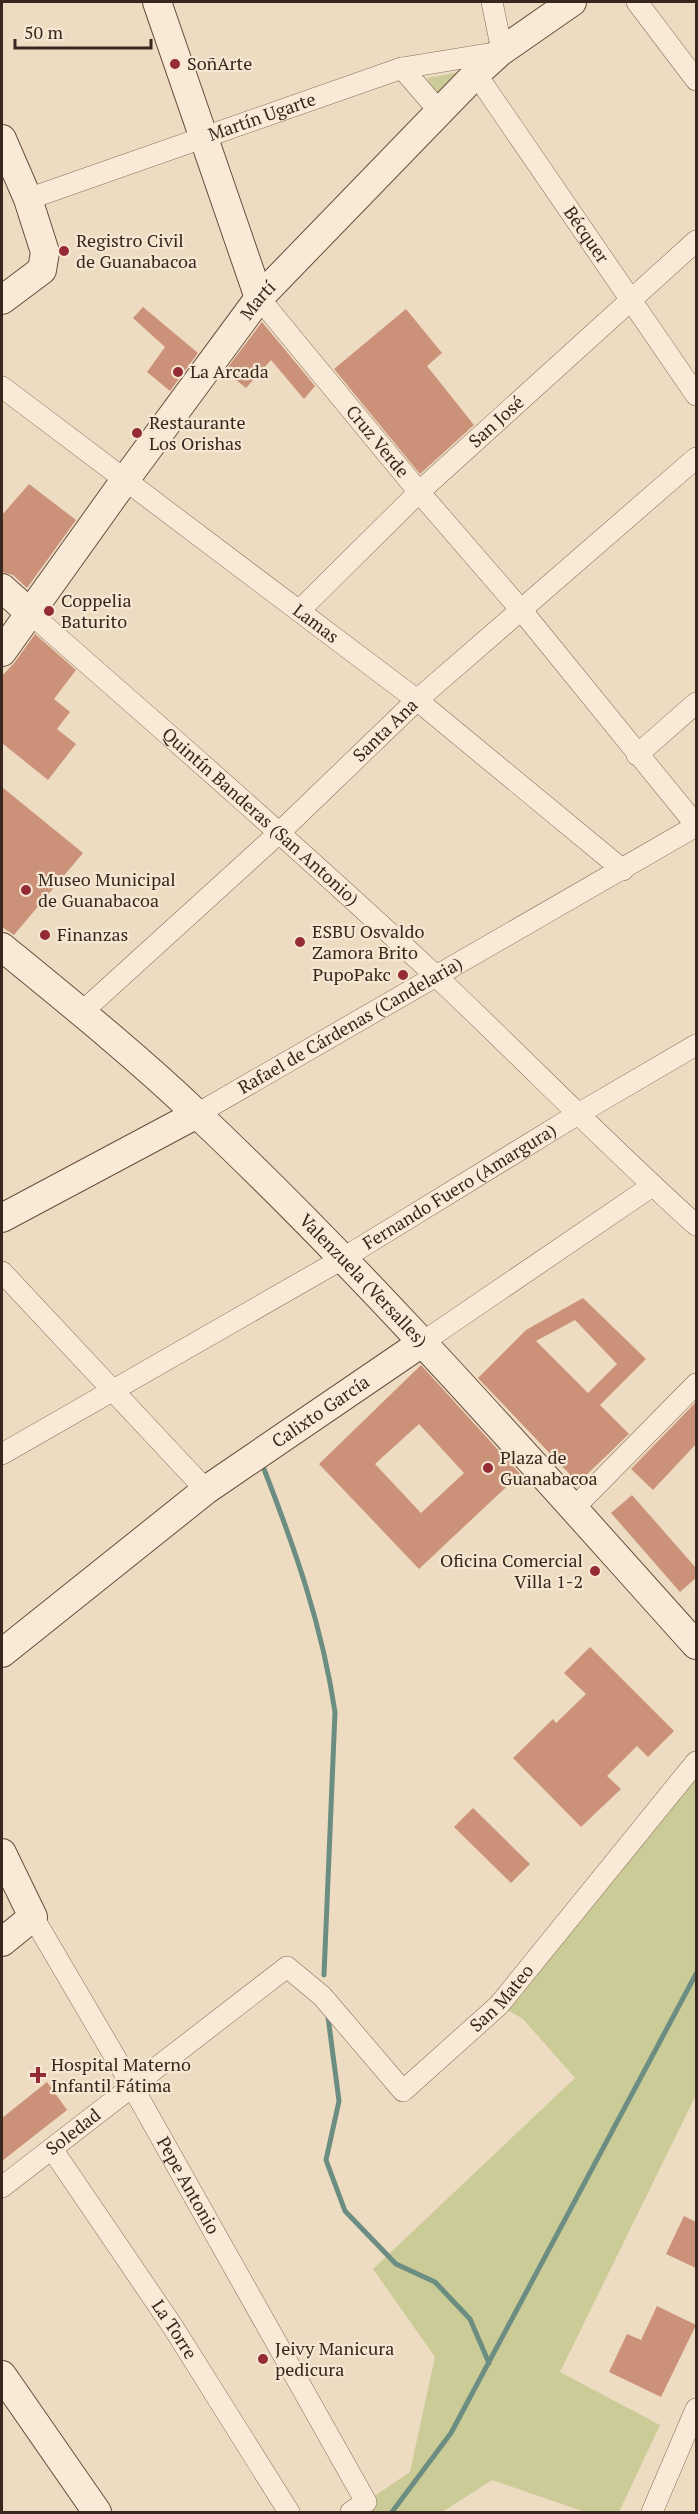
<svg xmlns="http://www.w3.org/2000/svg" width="698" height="2514" viewBox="0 0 698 2514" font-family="'PT Serif',serif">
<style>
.green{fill:#cbcb97}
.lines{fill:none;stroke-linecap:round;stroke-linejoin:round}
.stream{stroke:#6c8e82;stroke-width:5}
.building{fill:#cb9279;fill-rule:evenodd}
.street-casing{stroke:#876d5a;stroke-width:22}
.secondary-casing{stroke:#694e3d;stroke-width:30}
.street{stroke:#f8ead6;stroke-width:21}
.secondary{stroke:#f8ead6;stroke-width:28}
.poi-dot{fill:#952b37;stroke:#f5e7d2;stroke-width:2}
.labels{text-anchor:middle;stroke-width:4.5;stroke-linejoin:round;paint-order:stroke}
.poi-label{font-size:18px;fill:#37271e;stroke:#f5e7d2;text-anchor:start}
.street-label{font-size:18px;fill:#37271e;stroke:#f5e7d2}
</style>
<rect width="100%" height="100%" fill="#eddcc2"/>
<path class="green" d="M466,71L438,99L427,78Z
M696,1762V2095L560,2372L660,2425L619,2512H585L492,2480L442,2512H351L410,2472L435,2357L373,2269L575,2078L523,2019L499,2005Z"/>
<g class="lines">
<path class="stream" d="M264,1469C295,1549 322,1625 335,1712L324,1975
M328,2017L339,2101L326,2160L345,2211L396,2264L435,2282L470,2319L489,2363
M392,2512L451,2433L696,1974"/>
</g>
<path class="building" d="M143,307L198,353L170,391L147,372L165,347L133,318Z
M406,309L442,353L427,366L474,425L420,474L334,369Z
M262,322L315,386L304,399L271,360L246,388L225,371Z
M29,484L76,520L27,588L13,575L2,572V515Z
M35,634L76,670L54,699L70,712L57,729L76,744L48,780L2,743V676L15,662Z
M2,787L83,853L14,935L2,927Z
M583,1298L646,1359L600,1405L629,1434L578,1483L478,1378L526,1330ZM575,1320L617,1364L588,1393L536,1341Z
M421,1365L520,1474L419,1569L319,1464ZM419,1424L464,1473L421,1513L375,1464Z
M696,1402V1444L653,1490L631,1469Z
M632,1495L696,1568V1578L680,1592L611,1513Z
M590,1647L674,1731L648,1757L637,1746L607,1776L621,1789L581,1827L513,1758L553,1719L556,1723L586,1694L564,1673Z
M473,1808L530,1864L511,1883L454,1827Z
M47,2082L67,2110L2,2161V2118Z
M684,2216L696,2222V2268L666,2254Z
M657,2306L696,2325L661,2397L609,2372L627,2334L641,2340Z"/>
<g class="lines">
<g class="street-casing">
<g id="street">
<path d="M492,2L502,51"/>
<path d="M637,2L696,80"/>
<path d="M402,68L439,111"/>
<path id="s1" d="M476,74L696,395"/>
<path id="s2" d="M28,199L402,68L500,52"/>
<path id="s3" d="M259,298L419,492L522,611L696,825"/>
<path id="s4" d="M2,387L417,700L623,870"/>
<path id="s5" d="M300,610L419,492L696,241"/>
<path id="s6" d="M31,614C168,734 304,853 437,977C524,1059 607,1145 696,1225"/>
<path d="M637,755L696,703"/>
<path id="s7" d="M82,1012L280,832L417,700L696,458"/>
<path id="s8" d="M197,1114L696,826"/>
<path d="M2,1272L206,1490"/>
<path d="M423,1342L652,1186"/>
<path id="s9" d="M2,1454L342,1259L578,1114L696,1045"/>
<path d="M573,1509L696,1384"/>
<path id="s10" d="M33,1917L132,2086L366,2502L351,2512"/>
<path id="s11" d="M52,2149L173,2327L289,2512"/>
<path id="s12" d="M2,2187L287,1967L322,1996L403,2091L499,2005L696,1762"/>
<path d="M652,2512L696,2409"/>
</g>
</g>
<g class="secondary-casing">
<g id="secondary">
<path d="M157,2L259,298"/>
<path d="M2,139L28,199L45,252L42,270L2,300"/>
<path d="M2,588L31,614"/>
<path id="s13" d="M2,652L125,480L259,298L476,74L500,52L572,2"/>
<path id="s14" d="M2,947C68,1001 135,1055 197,1114C374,1281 534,1465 696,1645"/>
<path d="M2,1218L197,1114"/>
<path id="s15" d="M2,1653L206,1490L423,1342"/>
<path d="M2,1853L33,1917L2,1942"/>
<path d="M2,2375L97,2512"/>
</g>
</g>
<use href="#street" class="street"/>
<use href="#secondary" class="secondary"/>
</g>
<g class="poi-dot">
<circle cx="175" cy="64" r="6"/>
<circle cx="64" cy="251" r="6"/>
<circle cx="178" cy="372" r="6"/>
<circle cx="137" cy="433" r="6"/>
<circle cx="49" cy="611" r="6"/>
<circle cx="26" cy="890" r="6"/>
<circle cx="45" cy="935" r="6"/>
<circle cx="300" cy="942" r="6"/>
<circle cx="403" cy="975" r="6"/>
<circle cx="488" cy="1468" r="6"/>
<circle cx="595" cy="1571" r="6"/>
<path d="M35 2066h6v6h6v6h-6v6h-6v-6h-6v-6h6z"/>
<circle cx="263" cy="2359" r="6"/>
</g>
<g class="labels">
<g class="poi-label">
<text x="187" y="70">SoñArte</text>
<text x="76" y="247">Registro Civil<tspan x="76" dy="21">de Guanabacoa</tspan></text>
<text x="190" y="378">La Arcada</text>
<text x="149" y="429">Restaurante<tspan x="149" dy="21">Los Orishas</tspan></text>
<text x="61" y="607">Coppelia<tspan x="61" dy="21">Baturito</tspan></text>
<text x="38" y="886">Museo Municipal<tspan x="38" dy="21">de Guanabacoa</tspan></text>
<text x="312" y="938">ESBU Osvaldo<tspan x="312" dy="21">Zamora Brito</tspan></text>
<text x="57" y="941">Finanzas</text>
<text x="391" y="981" text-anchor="end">PupoPakc</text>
<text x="500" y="1464">Plaza de<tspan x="500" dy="21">Guanabacoa</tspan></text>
<text x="583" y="1567" text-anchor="end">Oficina Comercial<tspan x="583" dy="21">Villa 1-2</tspan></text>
<text x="51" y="2071">Hospital Materno<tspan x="51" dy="21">Infantil Fátima</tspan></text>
<text x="275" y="2355">Jeivy Manicura<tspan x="275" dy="21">pedicura</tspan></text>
</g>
<g class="street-label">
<text dy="6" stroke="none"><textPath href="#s2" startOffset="248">Martín Ugarte</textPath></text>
<text dy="6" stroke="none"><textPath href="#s1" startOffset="195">Bécquer</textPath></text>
<text dy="6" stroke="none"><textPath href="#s13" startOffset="435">Martí</textPath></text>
<text dy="6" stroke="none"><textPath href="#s5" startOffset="272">San José</textPath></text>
<text dy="6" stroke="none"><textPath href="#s3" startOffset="186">Cruz Verde</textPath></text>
<text dy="6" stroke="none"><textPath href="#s4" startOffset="393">Lamas</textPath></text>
<text dy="6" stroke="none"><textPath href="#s7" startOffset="414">Santa Ana</textPath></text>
<text dy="6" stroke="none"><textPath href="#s6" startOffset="306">Quintín Banderas (San Antonio)</textPath></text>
<text dy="6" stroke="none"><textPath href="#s8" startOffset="177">Rafael de Cárdenas (Candelaria)</textPath></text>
<text dy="6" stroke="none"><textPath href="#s9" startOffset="530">Fernando Fuero (Amargura)</textPath></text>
<text dy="6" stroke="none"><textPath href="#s14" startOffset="492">Valenzuela (Versalles)</textPath></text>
<text dy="6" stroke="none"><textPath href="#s15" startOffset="400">Calixto García</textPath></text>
<text dy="6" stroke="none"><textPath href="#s12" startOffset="666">San Mateo</textPath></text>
<text dy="6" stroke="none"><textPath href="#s12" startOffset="90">Soledad</textPath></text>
<text dy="6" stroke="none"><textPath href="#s10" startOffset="310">Pepe Antonio</textPath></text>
<text dy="6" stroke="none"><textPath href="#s11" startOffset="218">La Torre</textPath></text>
</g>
</g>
<rect width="698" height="2514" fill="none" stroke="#37271e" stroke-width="6"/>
<path d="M15 39v9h136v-9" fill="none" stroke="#37271e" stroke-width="3"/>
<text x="24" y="39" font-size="18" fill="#37271e" stroke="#f5e7d2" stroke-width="4.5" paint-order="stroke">50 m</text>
</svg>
